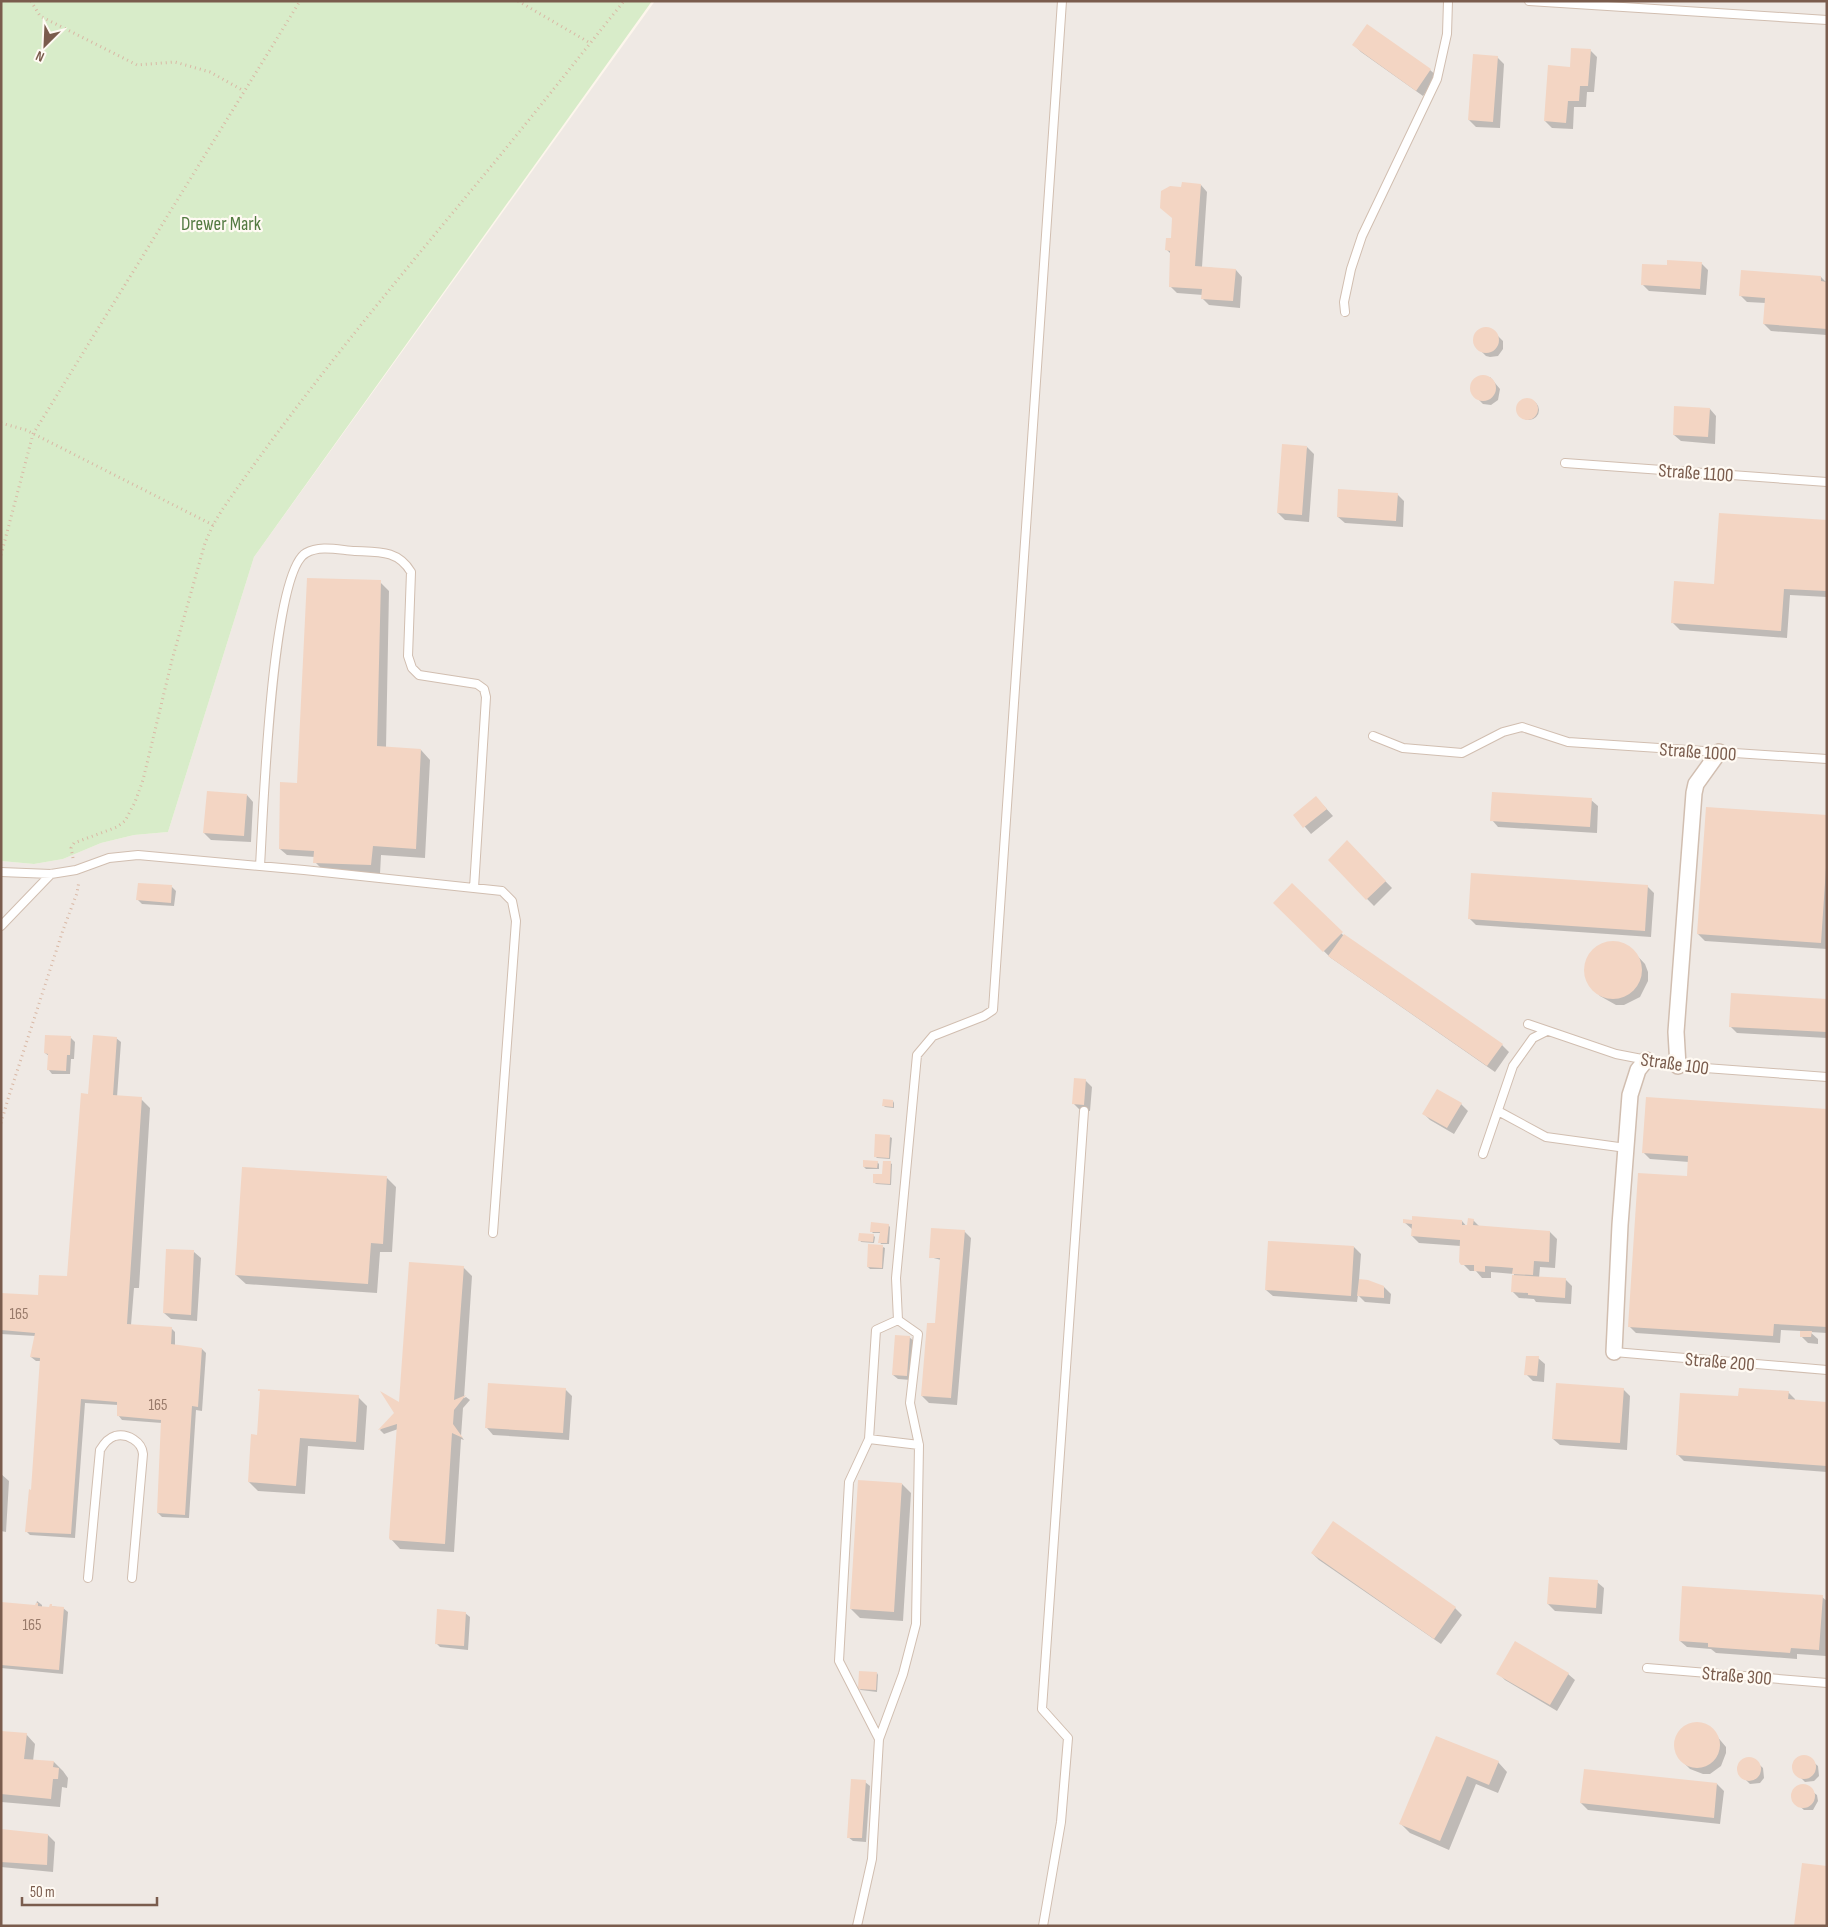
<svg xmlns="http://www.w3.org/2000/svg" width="1828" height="1927" viewBox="0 0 1828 1927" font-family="'Sofia Sans Condensed',sans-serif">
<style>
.industrial{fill:#efe9e4}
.green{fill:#d8ecc9}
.shadow{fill:#0003}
.building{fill:#f3d5c3}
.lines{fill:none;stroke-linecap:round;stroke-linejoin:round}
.service-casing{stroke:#d1beb0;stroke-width:10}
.minor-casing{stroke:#d1beb0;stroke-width:18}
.path{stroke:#d9b8a5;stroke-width:3;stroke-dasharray:1 4;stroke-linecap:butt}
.service{stroke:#fff;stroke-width:8}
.minor{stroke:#fff;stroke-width:15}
.labels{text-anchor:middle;stroke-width:4.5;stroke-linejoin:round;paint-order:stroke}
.number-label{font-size:16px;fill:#987a6a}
.park-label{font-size:19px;fill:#537a41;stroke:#fffaf3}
.street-label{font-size:19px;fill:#7a5c4d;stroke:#fffaf3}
</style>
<rect width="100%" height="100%" fill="#fdf6ec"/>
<path class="industrial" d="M655,1H1827V1926H1V861L34,864L63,859L101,843L134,835L168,832L254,557Z"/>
<path class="green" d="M1,1H652L254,557L168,832L134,835L101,843L63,859L34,864L1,861Z"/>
<path class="shadow" d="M1354,45L1430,70L1437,76L1423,96L1361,52Z
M1590,50L1597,57L1594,92H1587L1586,107H1574L1573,129L1552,128L1545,121L1571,68Z
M1497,57L1504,64L1500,128L1476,127L1469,120Z
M1201,185L1207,192L1202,267L1236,270L1242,277L1240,308L1209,305L1202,298L1203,295L1177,293L1170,286L1171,254L1167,250L1172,239L1183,188Z
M1701,263L1708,270L1706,295L1649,291L1642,284L1668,267Z
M1821,277L1827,283V335L1771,331L1764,324L1766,303L1747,302L1740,295Z
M1485,328L1492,330L1503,341V349L1498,356L1490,357L1486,356L1475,345L1476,334Z
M1478,377H1490L1500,389L1498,400L1491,405L1483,404L1472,393L1473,382Z
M1519 410a10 10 0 1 1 20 0a10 10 0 1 1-20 0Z
M1710,409L1716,416L1715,444L1681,441L1674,435Z
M1307,447L1314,454L1309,522L1285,520L1278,513Z
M1397,494L1404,501L1403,527L1345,523L1338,517Z
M1827,521V597L1790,595L1787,638L1680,630L1673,623L1716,585Z
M380,582L389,591L386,748L421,750L430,760L425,858L381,855L380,874L324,871L315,862V857L287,855L280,849L298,786Z
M247,795L253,802L251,842L211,840L204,833Z
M1591,800L1598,806L1597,833L1498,827L1492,820Z
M1323,805L1333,816L1311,834L1295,815Z
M1827,817V949L1705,941L1698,934Z
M1347,842L1392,888L1374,906L1329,860Z
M1292,885L1344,936L1502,1045L1509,1052L1495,1072L1331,958L1274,903Z
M171,886L176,891L174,906L142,904L138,900Z
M1647,886L1654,893L1651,937L1476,925L1469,918Z
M1614,942L1623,944L1631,949L1645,964L1648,972V981L1640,997L1624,1005H1616L1600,996L1587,981L1585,972L1586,963L1590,954L1596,948L1605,944Z
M1827,1000V1038L1737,1033L1730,1026Z
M71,1038L75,1042L74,1059H71L70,1074H52L48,1069L49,1056L45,1053Z
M116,1038L121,1042L117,1097L141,1099L150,1108L139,1288H134L131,1325L171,1328L175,1332V1346L202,1349L206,1353L202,1411L196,1410L189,1518L162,1517L158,1513L162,1423L122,1420L118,1415V1405L85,1403L75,1538L30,1535L26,1531L32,1491L41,1361H36L31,1357L36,1336L1,1334V1294L39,1296L70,1278L92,1095Z
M1085,1080L1092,1087L1090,1111L1080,1110L1074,1104Z
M893,1101L894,1103V1108L885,1107L884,1106Z
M1461,1104L1468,1111L1454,1134L1430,1120L1424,1114Z
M1827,1110V1333L1810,1332L1818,1339V1344L1808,1343L1801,1336V1331L1781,1330L1780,1343L1636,1333L1629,1326L1688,1177L1689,1162L1650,1159L1643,1152Z
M890,1137L892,1138L890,1159L877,1158L875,1156Z
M877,1162L879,1164V1169H866L864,1167Z
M890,1163L892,1164L891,1185L876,1184L874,1182L883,1176Z
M387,1178L396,1187L392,1252H380L377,1293L246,1284L236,1275Z
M1473,1220L1480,1227L1550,1232L1557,1239L1555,1268L1540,1267L1539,1278L1565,1279L1572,1286L1571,1304L1536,1302L1534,1299L1519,1298L1512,1291L1514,1274L1491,1272V1278H1482L1476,1271H1470L1460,1261L1461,1246L1419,1243L1412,1236V1229L1404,1222L1462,1221L1468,1228Z
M888,1225L890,1227L889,1244H881L880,1242L881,1233H873L871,1231Z
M964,1231L971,1238L957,1405L929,1403L922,1396L936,1325L941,1260L930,1257Z
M873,1235L875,1237L874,1243L861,1242L860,1240Z
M883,1247L885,1248L883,1269H870L868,1267Z
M1354,1247L1361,1254L1359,1280L1384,1287L1391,1294L1390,1304L1365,1302L1358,1295L1357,1302L1273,1296L1266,1290Z
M194,1252L201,1258L197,1321L171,1319L164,1313Z
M463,1267L472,1276L464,1398L466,1397L470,1400L463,1408L461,1436L464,1440L461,1439L454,1552L400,1549L391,1539L398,1429L384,1434L380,1430L396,1413L400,1405Z
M909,1337L914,1341L911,1380L898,1379L893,1375Z
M1538,1358L1545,1364L1544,1382L1533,1381L1526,1374Z
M565,1389L572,1396L569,1440L493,1435L487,1428Z
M1623,1389L1630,1396L1627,1450L1560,1445L1553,1439Z
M1788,1392L1795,1399V1401L1827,1403V1472L1684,1461L1677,1454L1739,1398Z
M358,1397L367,1406L364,1450L308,1446L305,1494L258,1491L249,1482L258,1436Z
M1,1474L9,1481L6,1532L1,1531Z
M902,1484L911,1493L903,1621L860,1618L851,1609Z
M1312,1553L1455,1608L1462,1615L1441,1644L1319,1560Z
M1597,1582L1604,1588L1602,1614L1555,1611L1548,1604Z
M1822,1597L1827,1601L1826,1656L1797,1654V1659L1716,1653L1711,1649L1687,1647L1680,1641Z
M37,1601L42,1605V1608H50L51,1606L63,1608L68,1612L63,1674L1,1668V1603L36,1606Z
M465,1613L470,1617L468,1650L440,1647L436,1643Z
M877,1673L878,1675L877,1692L861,1690L859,1689Z
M1498,1673L1568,1674L1575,1680L1557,1711L1505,1680Z
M1697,1723L1710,1728L1726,1747V1753L1721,1766L1710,1774H1703L1690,1769L1682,1761L1675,1748L1678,1734L1690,1724Z
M1,1732L26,1734L35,1744L33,1761L54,1762L63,1771L68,1778L67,1788L62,1787L60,1807L1,1802Z
M1437,1737L1498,1762L1507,1772L1498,1793L1476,1784L1449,1850L1410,1833L1401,1824Z
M1800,1757H1807L1818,1766L1819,1776L1814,1781L1805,1782L1795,1772L1794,1765Z
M1753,1759L1763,1768L1764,1778L1760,1783L1750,1784L1740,1774L1739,1767L1743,1761Z
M865,1782L870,1786L866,1842L853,1841L848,1837Z
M1717,1784L1724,1791L1720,1824L1588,1810L1581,1803Z
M1803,1785L1817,1795L1818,1801L1813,1810H1804L1794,1801L1793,1794L1796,1788Z
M1,1831L48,1835L55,1842L53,1872L1,1867Z"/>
<path class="building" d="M1367,24L1431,69L1416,91L1352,45Z
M1571,48L1591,49L1588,86H1580L1579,101H1568L1566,123L1544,121L1548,65L1570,67Z
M1473,54L1498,56L1493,122L1468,120Z
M1182,182L1201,184L1195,266L1236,269L1233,301L1201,299L1202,289L1169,287L1170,251L1165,250L1166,238H1171L1172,218L1160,208L1161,191L1170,186L1181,187Z
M1667,260L1702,262L1700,289L1641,285L1642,264L1667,265Z
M1741,270L1821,276V281L1827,282V329L1763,324L1765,298L1739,296Z
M1473 340a13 13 0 1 1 26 0a13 13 0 1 1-26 0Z
M1470 388a13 13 0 1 1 26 0a13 13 0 1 1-26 0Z
M1516 409a11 11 0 1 1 22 0a11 11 0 1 1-22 0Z
M1674,406L1710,408L1708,437L1673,435Z
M1282,444L1307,446L1302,515L1277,513Z
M1338,489L1398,493L1396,521L1337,517Z
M1719,513L1827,520V591L1784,589L1781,631L1671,623L1674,581L1714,584Z
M307,578L381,580L377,746L421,749L416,849L373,846L371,865L313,863L314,851L279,849L280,782L297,783Z
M207,791L247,794L244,836L203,833Z
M1492,792L1592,798L1590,827L1490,821Z
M1316,796L1327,809L1303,828L1293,815Z
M1706,807L1827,815V853L1821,943L1697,934Z
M1347,840L1386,881L1366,900L1328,860Z
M1471,873L1648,885L1645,931L1468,919Z
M138,883L172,885L171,903L136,900Z
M1292,883L1343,932L1323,952L1273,903Z
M1344,934L1503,1044L1487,1066L1328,956Z
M1584 970a29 29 0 1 1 58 0a29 29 0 1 1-58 0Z
M1731,993L1827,999V1032L1729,1027Z
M45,1035L71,1036L70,1055H67L66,1071L47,1070L48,1054L44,1053Z
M93,1035L117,1037L113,1095L142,1097L127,1324L172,1327L171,1344L202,1348L198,1407L192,1406L185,1515L157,1513L161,1420L117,1416V1402L81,1399L71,1534L25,1532L29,1489L31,1490L40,1358L30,1357L35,1333L1,1330V1293L38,1295L39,1275L67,1276L81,1093L88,1094Z
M1074,1078L1086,1079L1084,1105L1072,1104Z
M1437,1089L1462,1103L1447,1128L1422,1114Z
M1646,1097L1827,1109V1327L1774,1324L1773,1336L1628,1327L1638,1173L1687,1176L1688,1156L1642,1153Z
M883,1099L893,1100V1107L882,1106Z
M875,1134L890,1135L889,1158L874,1157Z
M863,1160L878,1161L877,1168L863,1167Z
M883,1161H891L890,1184L873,1183V1174H882Z
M242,1167L387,1176L383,1244L371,1243L368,1284L235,1275Z
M1412,1216L1462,1220V1225H1467L1468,1218L1474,1219L1473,1225L1550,1231L1549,1262L1534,1261L1533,1275L1512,1274L1513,1268L1501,1267L1485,1266V1272L1474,1271V1265H1461L1459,1262L1460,1240L1411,1236L1412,1224L1403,1223V1219L1412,1220Z
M871,1222L889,1224L887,1243H878L880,1232H870Z
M931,1228L965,1230L951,1398L921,1396L927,1323H935L940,1258H929Z
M859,1233L874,1234L873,1242L858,1241Z
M1268,1241L1354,1246L1351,1296L1265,1290Z
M868,1244L883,1245L882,1268L867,1267Z
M166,1249L194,1250L191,1315L163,1313Z
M409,1262L464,1266L454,1400L466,1395L454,1410L453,1424L463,1438L452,1433L445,1544L390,1540L389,1538L397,1424L378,1430L394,1413L380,1391L399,1402Z
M1512,1275L1566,1278L1565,1298L1528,1295V1293L1511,1292Z
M1359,1279L1368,1280L1384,1286V1298L1357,1296Z
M1800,1331H1812L1811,1337H1800Z
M895,1335L910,1336L907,1376L892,1375Z
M1526,1356H1539L1537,1376L1524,1375Z
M488,1383L566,1388L563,1433L485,1428Z
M1556,1383L1624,1388L1620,1443L1552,1439Z
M1739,1388L1789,1391L1788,1399L1827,1402V1466L1676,1455L1680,1393L1738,1396Z
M258,1389L359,1395L356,1442L300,1438L296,1486L248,1482L251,1434L257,1435L260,1391H258Z
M858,1480L902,1483L894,1612L850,1609Z
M1333,1521L1456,1607L1434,1639L1311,1553Z
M1549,1577L1598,1580L1596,1608L1547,1604Z
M1682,1586L1823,1595L1819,1650L1791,1648L1790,1653L1708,1647V1643L1679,1641Z
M1,1602L35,1605L36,1603H38V1606L49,1607L50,1604H52V1606L64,1607L59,1670L1,1665Z
M437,1609L466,1612L464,1646L435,1644Z
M1515,1641L1569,1673L1550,1705L1496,1674Z
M859,1671L877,1672L876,1690L858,1689Z
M1674 1745a23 23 0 1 1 46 0a23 23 0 1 1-46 0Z
M1,1731L27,1733L24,1759L54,1761L53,1767L59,1768L58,1779H53L51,1799L1,1794Z
M1436,1736L1499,1761L1489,1785L1467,1776L1440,1841L1399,1824Z
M1792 1767a12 12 0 1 1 24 0a12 12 0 1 1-24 0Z
M1737 1769a12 12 0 1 1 24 0a12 12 0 1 1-24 0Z
M1584,1769L1717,1783L1714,1818L1580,1803Z
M851,1779L866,1780L862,1838H847Z
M1791 1796a12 12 0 1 1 24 0a12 12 0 1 1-24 0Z
M1,1829L48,1834L47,1865L1,1862Z
M1802,1863L1827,1866V1926H1794Z"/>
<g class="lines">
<g class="service-casing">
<path id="service" d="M1529,1L1827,20
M1345,312L1344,302L1351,269L1362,236L1437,79L1447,34L1448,1
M1565,463L1827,482
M1373,736L1403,748L1462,753L1503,732L1522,727L1568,742L1827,759
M260,866C263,819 271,572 306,553C320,545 339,550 355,551C379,552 398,550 411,572L408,656L412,668L419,675L477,684L484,689L486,697L474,888
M1,872L51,874L76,870L109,858L138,855L304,870L502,891L512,901L516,921L493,1233
M1,926L51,874
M1528,1024L1616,1054L1678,1066L1827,1077
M1498,1111L1546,1137L1626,1148
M1483,1154L1513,1066L1533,1038L1547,1031
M898,1320L896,1278L917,1055L933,1036L984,1016L993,1010L1062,1
M1614,1352L1827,1370
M869,1439L919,1445
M88,1578L100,1450C103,1445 108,1438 115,1436C128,1433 142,1442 143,1454L132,1578
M1647,1668L1827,1683
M879,1739L839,1661L849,1482L869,1439L876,1330L898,1320
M857,1926L872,1859L879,1739L903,1674L916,1624L919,1445L910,1403L918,1334L898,1320
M1043,1926L1061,1822L1068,1738L1042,1709L1084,1111"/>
</g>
<g class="minor-casing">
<path id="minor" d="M1678,1066L1676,1032L1694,793L1696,784L1719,752
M1614,1352L1620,1225L1630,1095L1638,1070L1646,1060"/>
</g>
<path class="path" d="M31,1L40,16L137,65L175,62L210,72L244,91
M518,1L590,43
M1,423L26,430L213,525
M1,555L33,434L300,1
M73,858L71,848L74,843L117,827L125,821L135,802L143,780L172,660L205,543L213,525L222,510C304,391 397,280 489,169C535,113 579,57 624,1
M1,1123L8,1099L63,930L77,893L79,881"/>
<use href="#service" class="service"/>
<use href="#minor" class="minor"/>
</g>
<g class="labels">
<g class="number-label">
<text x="19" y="1319">165</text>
<text x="158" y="1410">165</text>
<text x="32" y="1630">165</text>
</g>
<g class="park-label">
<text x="221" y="230">Drewer Mark</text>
</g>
<g class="street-label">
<text transform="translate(1696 472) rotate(4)" y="7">Straße 1100</text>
<text transform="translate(1698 751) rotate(4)" y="7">Straße 1000</text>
<text transform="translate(1675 1063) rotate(8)" y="7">Straße 100</text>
<text transform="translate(1720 1361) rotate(5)" y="7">Straße 200</text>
<text transform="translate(1737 1675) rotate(5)" y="7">Straße 300</text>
</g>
</g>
<rect width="1828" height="1927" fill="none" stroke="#7a5c4d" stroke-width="5"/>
<g transform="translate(45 45) rotate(204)" stroke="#fffaf3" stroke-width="4" paint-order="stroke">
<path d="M0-4L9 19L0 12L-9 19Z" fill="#7a5c4d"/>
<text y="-8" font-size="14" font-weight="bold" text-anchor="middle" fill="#7a5c4d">N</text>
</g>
<path d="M22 1897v8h135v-8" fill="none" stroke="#7a5c4d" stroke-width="2.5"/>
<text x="30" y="1897" font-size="15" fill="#7a5c4d" stroke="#fffaf3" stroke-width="4" paint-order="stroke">50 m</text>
</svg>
